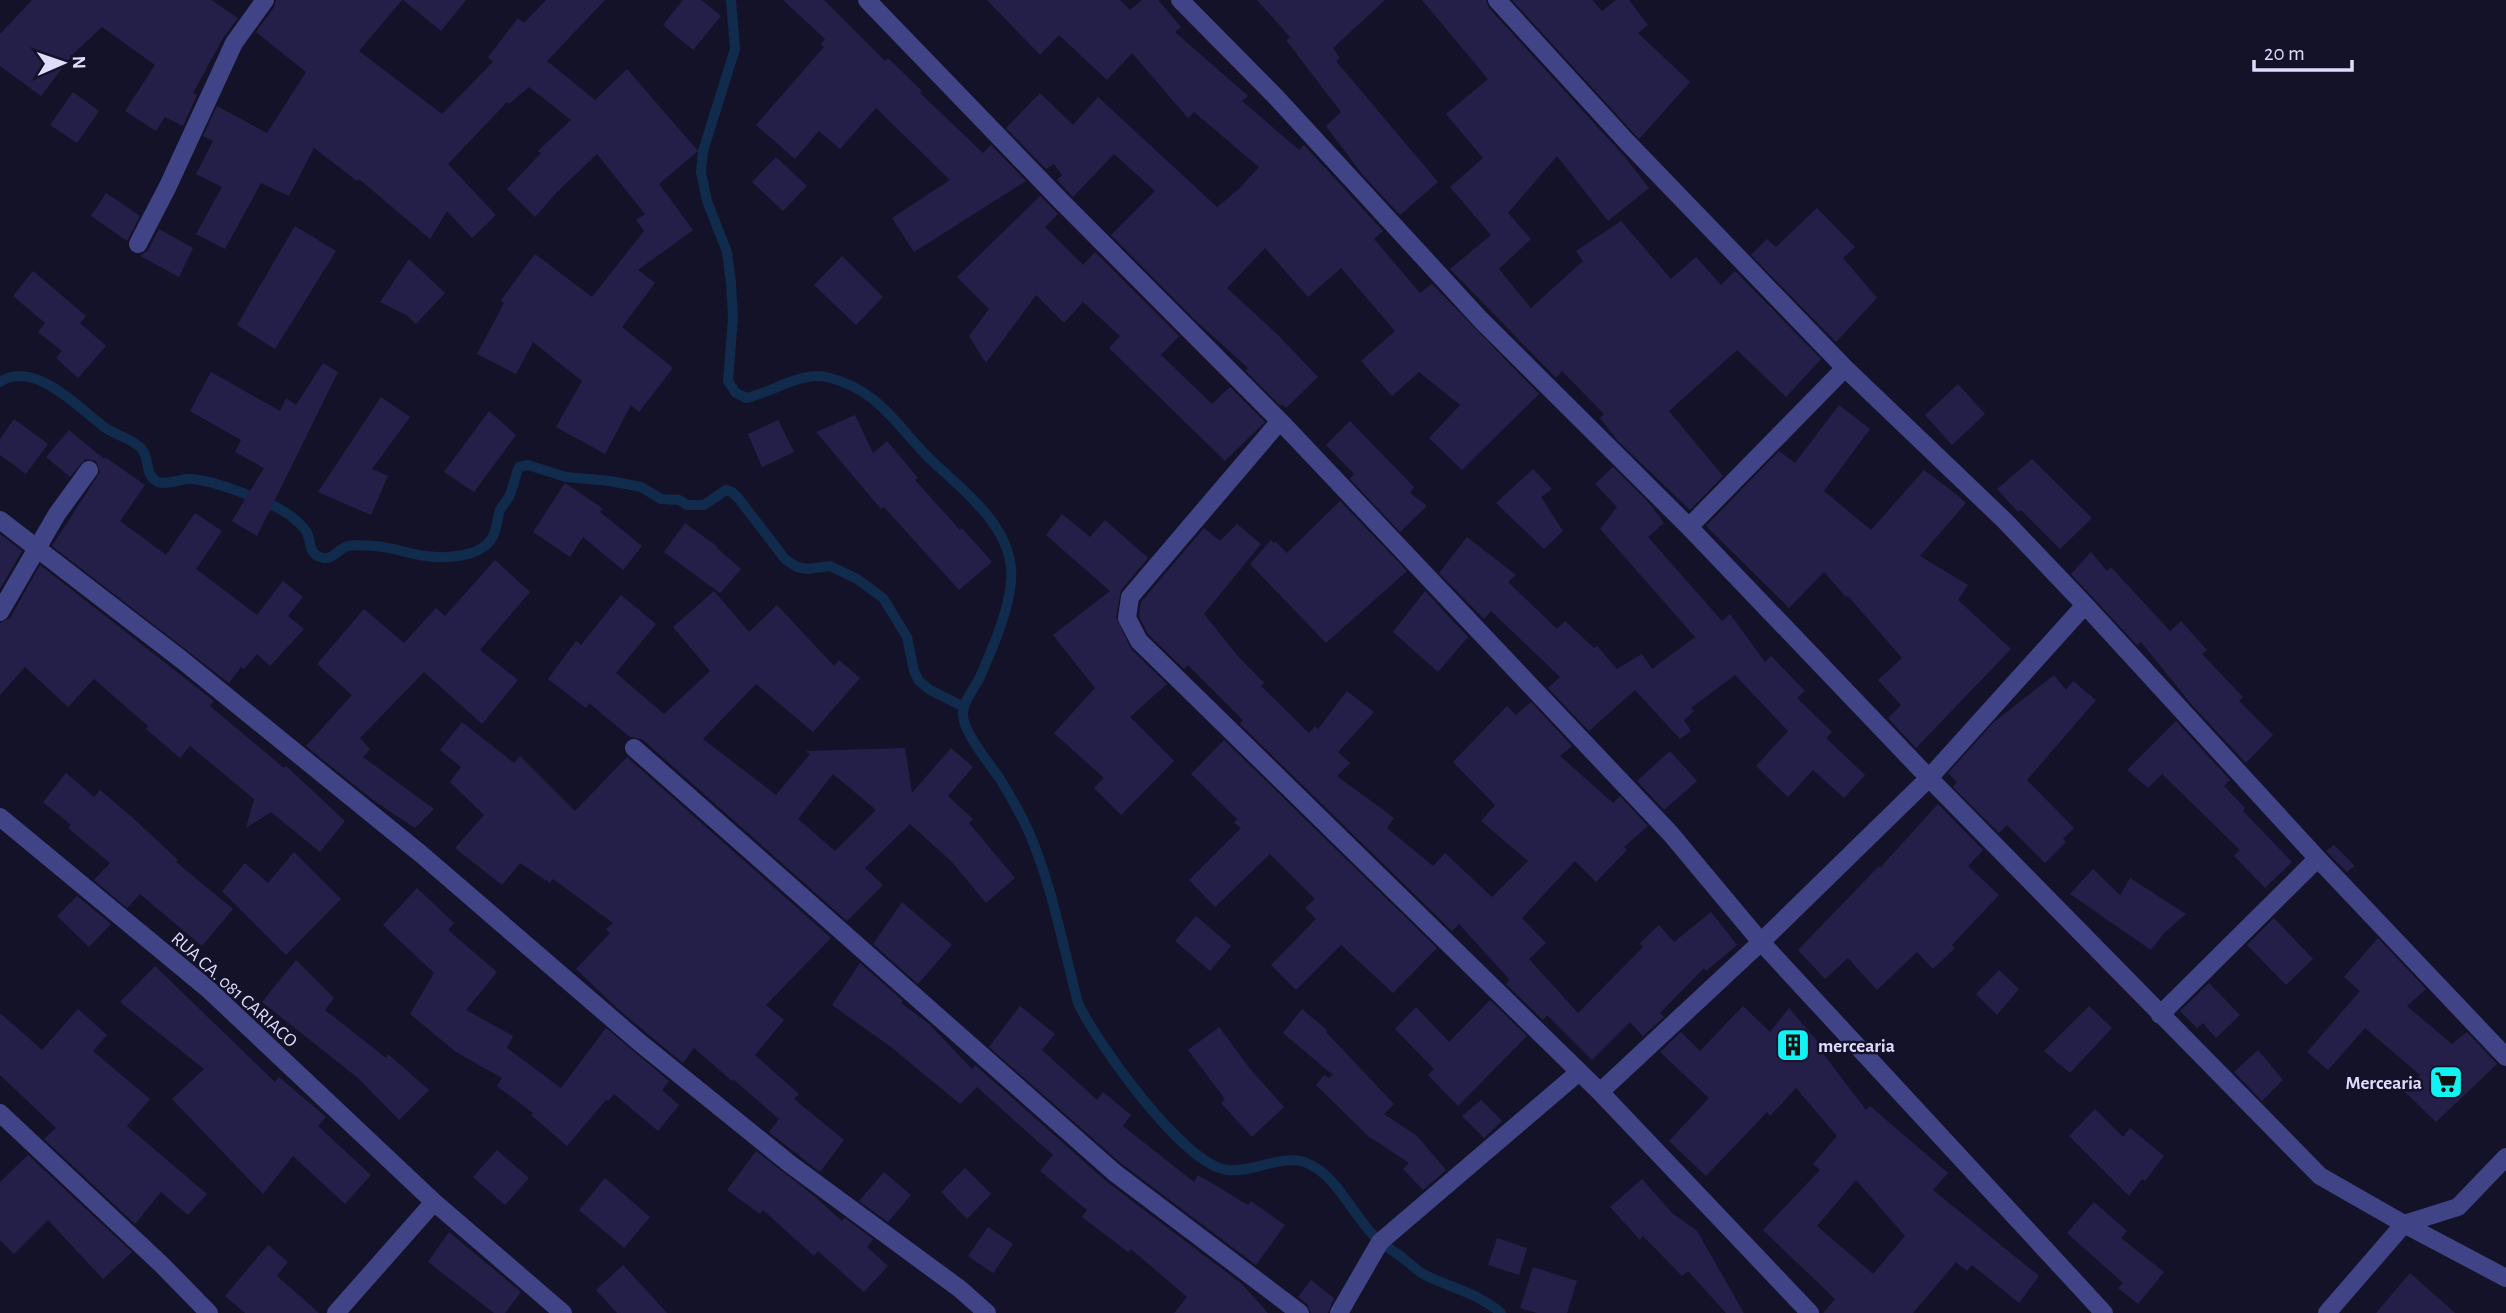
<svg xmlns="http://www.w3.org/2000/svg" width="2506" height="1313" viewBox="0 0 2506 1313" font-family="'Alegreya Sans',sans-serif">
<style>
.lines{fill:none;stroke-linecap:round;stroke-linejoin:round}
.stream{stroke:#102b4b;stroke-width:10}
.building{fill:#241f49;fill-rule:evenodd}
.minor{stroke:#404486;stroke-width:18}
.labels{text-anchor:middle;stroke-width:5;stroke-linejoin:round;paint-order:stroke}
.street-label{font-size:19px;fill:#dddcfd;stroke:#141229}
.poi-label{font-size:19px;font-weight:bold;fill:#dddcfd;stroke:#141229;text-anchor:start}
</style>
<rect width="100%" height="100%" fill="#141229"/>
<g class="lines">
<path class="stream" d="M731,0L735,49L703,151L701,172L707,201L727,252L731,283L733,318L728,381L736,393L746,398C771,393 801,371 827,377C879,390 895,424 929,458C962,490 1016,528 1011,581C1009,611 992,649 980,677C975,688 962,702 963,715C963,732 990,764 1000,779C1010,796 1020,812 1028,830C1052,885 1063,946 1078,1003C1097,1043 1184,1166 1228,1170C1255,1173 1285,1151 1311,1165C1339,1179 1355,1219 1378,1240C1386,1247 1396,1252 1404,1259C1411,1264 1417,1271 1425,1275C1451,1288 1478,1293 1501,1313
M0,382C34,359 79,408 104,427C115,435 131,438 141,448C150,457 144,473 156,481C164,486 178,480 187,479C201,478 230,488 243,493C267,503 290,510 306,531C312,540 307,552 320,557C332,562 337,549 348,546C355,544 366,546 374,546C392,547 409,554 426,556C447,559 483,557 493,536C497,528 497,519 500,510C502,506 506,502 509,497C513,488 515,477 519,467L528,465L566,477L610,481L641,487L661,499L679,500L687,505H704L726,490L732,492L739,499L785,559L797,567L807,569L830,566L857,579L883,598L907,637L914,671L919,681L930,690L964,707"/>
</g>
<path class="building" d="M32,0H211L238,18L223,38L193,93L197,95L183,126L165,117L156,131L125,111L155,65L102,27L73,54L41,96L0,66V34Z
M276,0H402L359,51L442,114L493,62L488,57L518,18L524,23L546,0H605L547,61L595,100L627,69L698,151L659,184L693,230L638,270L655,283L622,327L673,368L639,412L631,405L605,454L556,427L582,381L533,342L516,374L477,354L504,303L501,300L535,254L592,297L644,231L636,220L645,214L597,154L557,192L535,217L507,189L541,153L538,151L571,120L529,87L509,104L507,102L448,164L496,215L472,238L447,211L430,239L359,179L357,181L314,148L289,196L261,183L225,249L196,234L222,187L196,174L213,141L203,136L217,106L267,133L306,72L256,32L274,7Z
M403,0H466L441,31Z
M683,0H701L721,16L693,50L663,25Z
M783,0H824L885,61L888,58L922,91L920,93L983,153L991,145L1026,181L914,252L892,218L950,180L876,108L840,149L819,131L795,159L756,125L824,47L821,44L825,39Z
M987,0H1120L1130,10L1142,0H1158L1181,27L1175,32L1248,96L1242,101L1299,150L1304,145L1383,231L1374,239L1420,293L1432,284L1539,394L1462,470L1429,438L1460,405L1419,372L1392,396L1361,361L1395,331L1341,268L1308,297L1265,248L1227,288L1279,336L1318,377L1286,408L1282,404L1281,406L1246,371L1248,368L1195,320L1111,235L1155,191L1114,154L1073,197L1057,180L1062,175L1054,164L1046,169L1006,128L1040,93L1073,125L1098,97L1217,207L1239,189L1259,167L1194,112L1188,118L1132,53L1107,80L1059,35L1040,55Z
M1257,0H1385L1333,48L1340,58L1336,61L1438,182L1400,215L1362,174L1326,126L1341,112L1286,40L1290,37Z
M1422,0H1486L1489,8L1624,156L1649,188L1608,221L1557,156L1508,213L1531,239L1499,269L1531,308L1583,261L1576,251L1621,221L1671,279L1696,257L1721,285L1735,271L1821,359L1786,397L1737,350L1669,411L1723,476L1690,510L1618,441L1600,418L1604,414L1562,371L1556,378L1450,269L1491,235L1450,187L1483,158L1446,114L1488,79Z
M1512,0H1592L1602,11L1616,0H1629L1648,25L1638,33L1690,82L1639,139Z
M73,92L99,111L77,143L50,125Z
M776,157L807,186L783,211L752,182Z
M106,193L140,216L127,241L91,216Z
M1040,196L1058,214L1045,227L1083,265L1095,252L1179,336L1161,355L1212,404L1230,387L1265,422L1225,461L1109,348L1120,336L1083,302L1064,323L1036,295L986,363L969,336L989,309L957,277Z
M1817,208L1855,247L1843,258L1877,298L1836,342L1751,255L1767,239L1776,247Z
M295,226L336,251L275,349L237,325Z
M159,229L193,248L179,277L140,256L148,250Z
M842,256L883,297L856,325L814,285Z
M409,259L445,293L416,324L406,315L380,302Z
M33,271L86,316L80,323L106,346L78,378L56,358L62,351L38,332L45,323L13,296Z
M323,363L338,372L257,536L232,521L264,468L235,452L241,440L190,411L211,372L280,411L286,398L296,405Z
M1958,384L1985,414L1952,445L1925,415Z
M381,397L410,417L372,469L388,476L371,515L318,492Z
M1839,405L1870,429L1824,491L1871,530L1924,470L1956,494L1966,503L1920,556L1968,585L1958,600L2011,649L1916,748L1888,718L1901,705L1878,680L1902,658L1848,596L1846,597L1824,572L1789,608L1706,526L1779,451L1795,463Z
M489,411L516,435L474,492L444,472Z
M855,415L873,453L887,441L918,478L915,480L960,530L962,528L992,562L959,590L884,507L881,509L816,432Z
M14,419L48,444L26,474L0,455V439Z
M778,420L794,452L762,467L748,434Z
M1350,421L1414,487L1410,493L1427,506L1400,532L1350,479L1354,474L1326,445Z
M69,430L104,459L105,457L145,485L120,521L166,555L195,513L222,531L196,569L257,615L283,581L303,597L288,616L304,629L270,666L257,654L244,669L241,667L229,683L52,546L100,472L96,461L85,459L70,477L46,457Z
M2032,459L2092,518L2060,549L2021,510L2018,512L1997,489Z
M1613,467L1649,503L1664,523L1648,537L1722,621L1730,614L1765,662L1771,656L1805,691L1797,698L1832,732L1826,738L1865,775L1844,798L1813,770L1788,797L1756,766L1788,731L1735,675L1691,708L1694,711L1684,720L1691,731L1680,739L1635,690L1589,731L1548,688L1560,677L1491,611L1484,619L1439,573L1467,537L1516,575L1508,582L1557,629L1565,621L1594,648L1597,646L1617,669L1642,654L1652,669L1695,637L1600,529L1617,507L1595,484Z
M1533,469L1552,489L1541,497L1563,531L1544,549L1496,503Z
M565,483L602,508L600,512L642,546L623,570L583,537L570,557L533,532Z
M1340,501L1407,571L1326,643L1250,564L1271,540L1274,543L1276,542L1287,553Z
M1062,514L1090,537L1105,520L1148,558L1121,590L1116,617L1131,649L1167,684L1130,717L1174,761L1121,815L1094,788L1104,778L1054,733L1095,688L1053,635L1110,591L1046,535Z
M685,523L718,547L717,548L741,569L720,593L664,552Z
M1237,524L1261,544L1204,614L1237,655L1264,683L1261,686L1309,733L1315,726L1318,729L1347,691L1374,712L1338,752L1350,763L1337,776L1394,818L1387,828L1433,866L1445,853L1492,897L1528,861L1481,821L1495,805L1453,762L1507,706L1516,715L1531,702L1572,746L1560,756L1613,803L1620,796L1648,826L1624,847L1627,850L1596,882L1575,861L1522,918L1546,943L1529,959L1578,1013L1643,947L1640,943L1659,925L1674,942L1711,912L1737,945L1706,971L1704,968L1660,1013L1664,1017L1643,1036L1630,1022L1592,1060L1547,1015L1543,1020L1506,984L1510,980L1459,924L1452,931L1240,724L1243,720L1188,665L1184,669L1148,634L1139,616L1141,602L1204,528L1220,541Z
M0,534L22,551L0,589Z
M2091,552L2107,571L2111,567L2170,631L2181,621L2207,650L2202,654L2243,697L2239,701L2273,735L2246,763L2192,705L2141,642L2137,645L2071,574Z
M495,560L530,592L480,650L518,680L482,724L424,672L360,738L370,749L363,757L434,809L415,828L373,800L306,746L352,695L317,664L364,609L404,643L436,608L445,616Z
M40,565L214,701L210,706L284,768L286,766L345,821L320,852L271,812L246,828L254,799L190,746L180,758L146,729L148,726L94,679L68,707L25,667L0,695V623L10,618Z
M714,591L749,632L777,605L834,666L839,660L860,678L813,732L756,684L703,739L776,795L810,754L806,751L905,748L912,793L951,748L973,767L948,796L973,819L969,823L1015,878L986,903L951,861L910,824L865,868L883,885L847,921L642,739L630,737L589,703L586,708L548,679L576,641L581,645L621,595L656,624L616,673L664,714L710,671L673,627ZM833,774L876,810L835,851L798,819Z
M1425,591L1468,637L1438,672L1393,632Z
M2054,675L2066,690L2073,681L2096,700L2027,780L2074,828L2063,839L2066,842L2045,863L2007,825L1999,833L1953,787L1957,782L1948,773L1994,722Z
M2176,721L2230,780L2224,786L2245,808L2243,811L2292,862L2265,888L2234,856L2240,850L2162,774L2148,788L2127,770Z
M462,722L514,763L520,756L575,811L627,757L831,938L766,1005L784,1020L755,1055L799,1094L794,1099L844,1140L820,1172L769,1132L779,1119L733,1079L732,1081L694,1048L683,1063L619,1010L576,969L610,933L606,929L613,923L553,879L550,883L520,863L502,885L455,848L484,815L450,782L461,767L440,750Z
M1224,740L1437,948L1393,993L1341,945L1296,990L1271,965L1316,919L1305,908L1315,899L1270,854L1215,907L1189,880L1241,828L1234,823L1237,819L1191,774Z
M1670,751L1697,781L1664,810L1637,781Z
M66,773L94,797L100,790L133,818L178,860L176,862L233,909L202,946L140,894L127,908L94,880L110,863L68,828L71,825L43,802Z
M1938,804L1983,850L1968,866L1999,895L1952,945L1955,948L1933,969L1917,952L1877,990L1848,958L1825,979L1798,950L1879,866L1880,868Z
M2334,845L2355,866L2347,872L2326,851Z
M294,852L341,899L286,955L222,891L245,863L268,883Z
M2093,869L2120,895L2130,878L2186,914L2164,933L2151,950L2070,894Z
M417,888L454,923L448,930L497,972L466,1010L513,1036L507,1048L561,1088L606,1028L669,1081L662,1090L679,1105L658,1131L614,1094L608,1101L606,1100L567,1146L531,1115L533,1113L497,1086L502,1078L456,1052L410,1014L434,973L383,925Z
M77,896L111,924L89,947L57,916Z
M902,902L952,945L918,984L873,944Z
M1196,916L1231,946L1210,971L1175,941Z
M2274,918L2313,959L2286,985L2247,945Z
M2378,938L2426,989L2407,1006L2452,1044L2467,1032L2497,1064L2436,1122L2404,1091L2420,1075L2365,1028L2328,1070L2307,1052L2360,991L2344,977Z
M296,960L334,998L325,1010L386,1058L388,1054L429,1090L399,1120L358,1078L262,1002Z
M860,963L903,1001L901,1003L929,1024L972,1069L975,1065L1107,1182L1242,1284L1268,1313H1174L1187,1297L1131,1249L1128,1252L1082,1217L1087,1210L1040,1171L1053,1155L977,1087L960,1104L891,1047L832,1005Z
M155,966L275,1082L279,1077L326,1117L318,1126L371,1175L345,1204L293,1156L263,1194L172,1099L204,1069L120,1002Z
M1999,970L2019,989L1997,1015L1976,994Z
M2209,983L2240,1015L2216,1038L2203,1023L2197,1028L2180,1011Z
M1490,1000L1527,1036L1458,1106L1428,1075L1434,1069L1395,1029L1416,1007L1449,1042Z
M1020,1006L1055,1034L1042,1050L1097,1100L1103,1092L1131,1115L1123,1126L1194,1182L1198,1175L1248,1205L1251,1201L1285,1225L1256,1265L1122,1164L989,1047Z
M1743,1006L1770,1032L1789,1008L1823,1048L1821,1051L1866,1110L1870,1106L1948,1173L1933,1190L2039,1276L2019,1303L1972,1265L1967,1271L1956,1262L1913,1313H1823L1835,1299L1763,1230L1820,1170L1813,1164L1837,1136L1796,1088L1770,1116L1767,1112L1706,1176L1669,1141L1709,1098L1660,1052L1681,1032L1700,1051ZM1856,1180L1905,1236L1873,1274L1817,1226Z
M2089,1006L2112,1028L2070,1073L2044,1051Z
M78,1009L107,1035L93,1051L150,1099L127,1126L207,1194L188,1215L161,1192L135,1224L44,1139L56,1128L0,1075V1013L42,1050Z
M1302,1009L1327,1030L1326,1032L1394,1104L1384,1114L1417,1136L1446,1170L1423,1190L1403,1169L1409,1163L1368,1136L1316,1085L1324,1075L1329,1078L1333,1075L1283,1033Z
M1219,1027L1251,1070L1284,1107L1252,1137L1221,1103L1225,1099L1188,1050Z
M2258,1050L2283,1080L2262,1101L2234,1072Z
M1481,1100L1502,1121L1484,1138L1462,1116Z
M2095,1109L2123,1137L2130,1128L2164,1156L2145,1181L2142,1179L2129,1196L2069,1136Z
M497,1150L529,1178L505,1205L473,1177Z
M756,1151L814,1196L842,1221L845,1218L873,1239L867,1247L888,1266L864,1292L818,1251L814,1256L763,1210L760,1214L727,1190Z
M28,1155L132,1252L103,1279L48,1220L14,1254L0,1240V1182Z
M965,1168L991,1194L967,1219L941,1192Z
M884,1172L911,1195L888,1222L859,1201Z
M605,1178L650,1217L624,1248L579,1210Z
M1642,1179L1672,1213L1697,1231L1744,1313H1726L1688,1271L1682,1276L1643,1236L1640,1240L1610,1207Z
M2094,1202L2127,1231L2121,1238L2164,1272L2138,1304L2118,1288L2123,1283L2067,1233Z
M988,1227L1013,1244L993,1273L968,1256Z
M449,1232L521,1292L505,1313H494L428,1262Z
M1497,1238L1527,1248L1519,1275L1488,1265Z
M268,1245L288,1262L277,1276L319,1313H245L225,1296Z
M623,1265L667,1313H617L596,1290Z
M1533,1267L1577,1281L1567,1313H1537L1520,1308Z
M2410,1273L2455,1313H2376Z
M1311,1280L1334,1298L1328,1313H1311L1307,1304L1298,1297Z"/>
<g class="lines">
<path class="minor" d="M867,0L1060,200L1280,421L1670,833L1761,942L2104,1313
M1180,0L1275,96L1481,320L1689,527L1929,778L2320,1176L2404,1224L2506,1278
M1497,0L1627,142L1845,368L2005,521L2085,605L2320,861L2506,1057
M138,244L168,186L234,43L265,0
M1280,421L1130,597L1127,618L1139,641L1600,1092L1810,1313
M0,520L182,660L421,854L639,1042L790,1164L960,1289L987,1313
M1689,527L1845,368
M0,612L57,514L89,470
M634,748L1115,1173L1300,1313
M0,817L208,989L434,1202L336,1313
M2160,1015L2313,863L2320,861
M1600,1092L1761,942L1929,778L2085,605
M0,1113L162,1265L209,1313
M434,1202L563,1313
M1339,1313L1380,1242L1579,1072
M2327,1313L2404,1224L2458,1207L2506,1157"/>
</g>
<defs>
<g id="building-square" transform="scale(1.75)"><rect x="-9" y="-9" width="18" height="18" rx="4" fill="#13f2f3" stroke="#141229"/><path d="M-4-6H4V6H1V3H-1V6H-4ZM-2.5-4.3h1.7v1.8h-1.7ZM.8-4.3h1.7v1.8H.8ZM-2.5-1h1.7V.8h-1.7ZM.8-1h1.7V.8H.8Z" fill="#111"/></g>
<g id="supermarket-square" transform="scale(1.75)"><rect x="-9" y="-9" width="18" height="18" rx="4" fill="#13f2f3" stroke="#141229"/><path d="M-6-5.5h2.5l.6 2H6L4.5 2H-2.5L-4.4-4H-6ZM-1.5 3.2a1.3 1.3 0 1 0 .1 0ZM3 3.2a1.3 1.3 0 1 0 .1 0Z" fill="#111"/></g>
</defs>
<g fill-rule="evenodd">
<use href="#building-square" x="1793" y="1045"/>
<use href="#supermarket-square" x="2446" y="1082"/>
</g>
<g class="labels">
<g class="street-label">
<text transform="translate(235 989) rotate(42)" y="7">RUA CA. 081 CARIACO</text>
</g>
<g class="poi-label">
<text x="1818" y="1052">mercearia</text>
<text x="2422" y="1089" text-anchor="end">Mercearia</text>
</g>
</g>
<g transform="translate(63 63) rotate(88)" stroke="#141229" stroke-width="5" paint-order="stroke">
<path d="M0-5L12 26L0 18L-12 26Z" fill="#dddcfd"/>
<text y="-10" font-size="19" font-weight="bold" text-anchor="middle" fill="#dddcfd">N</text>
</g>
<path d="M2254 60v10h98v-10" fill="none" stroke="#dddcfd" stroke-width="3.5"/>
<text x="2264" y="60" font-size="21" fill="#dddcfd" stroke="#141229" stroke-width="5" paint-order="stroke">20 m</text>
</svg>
